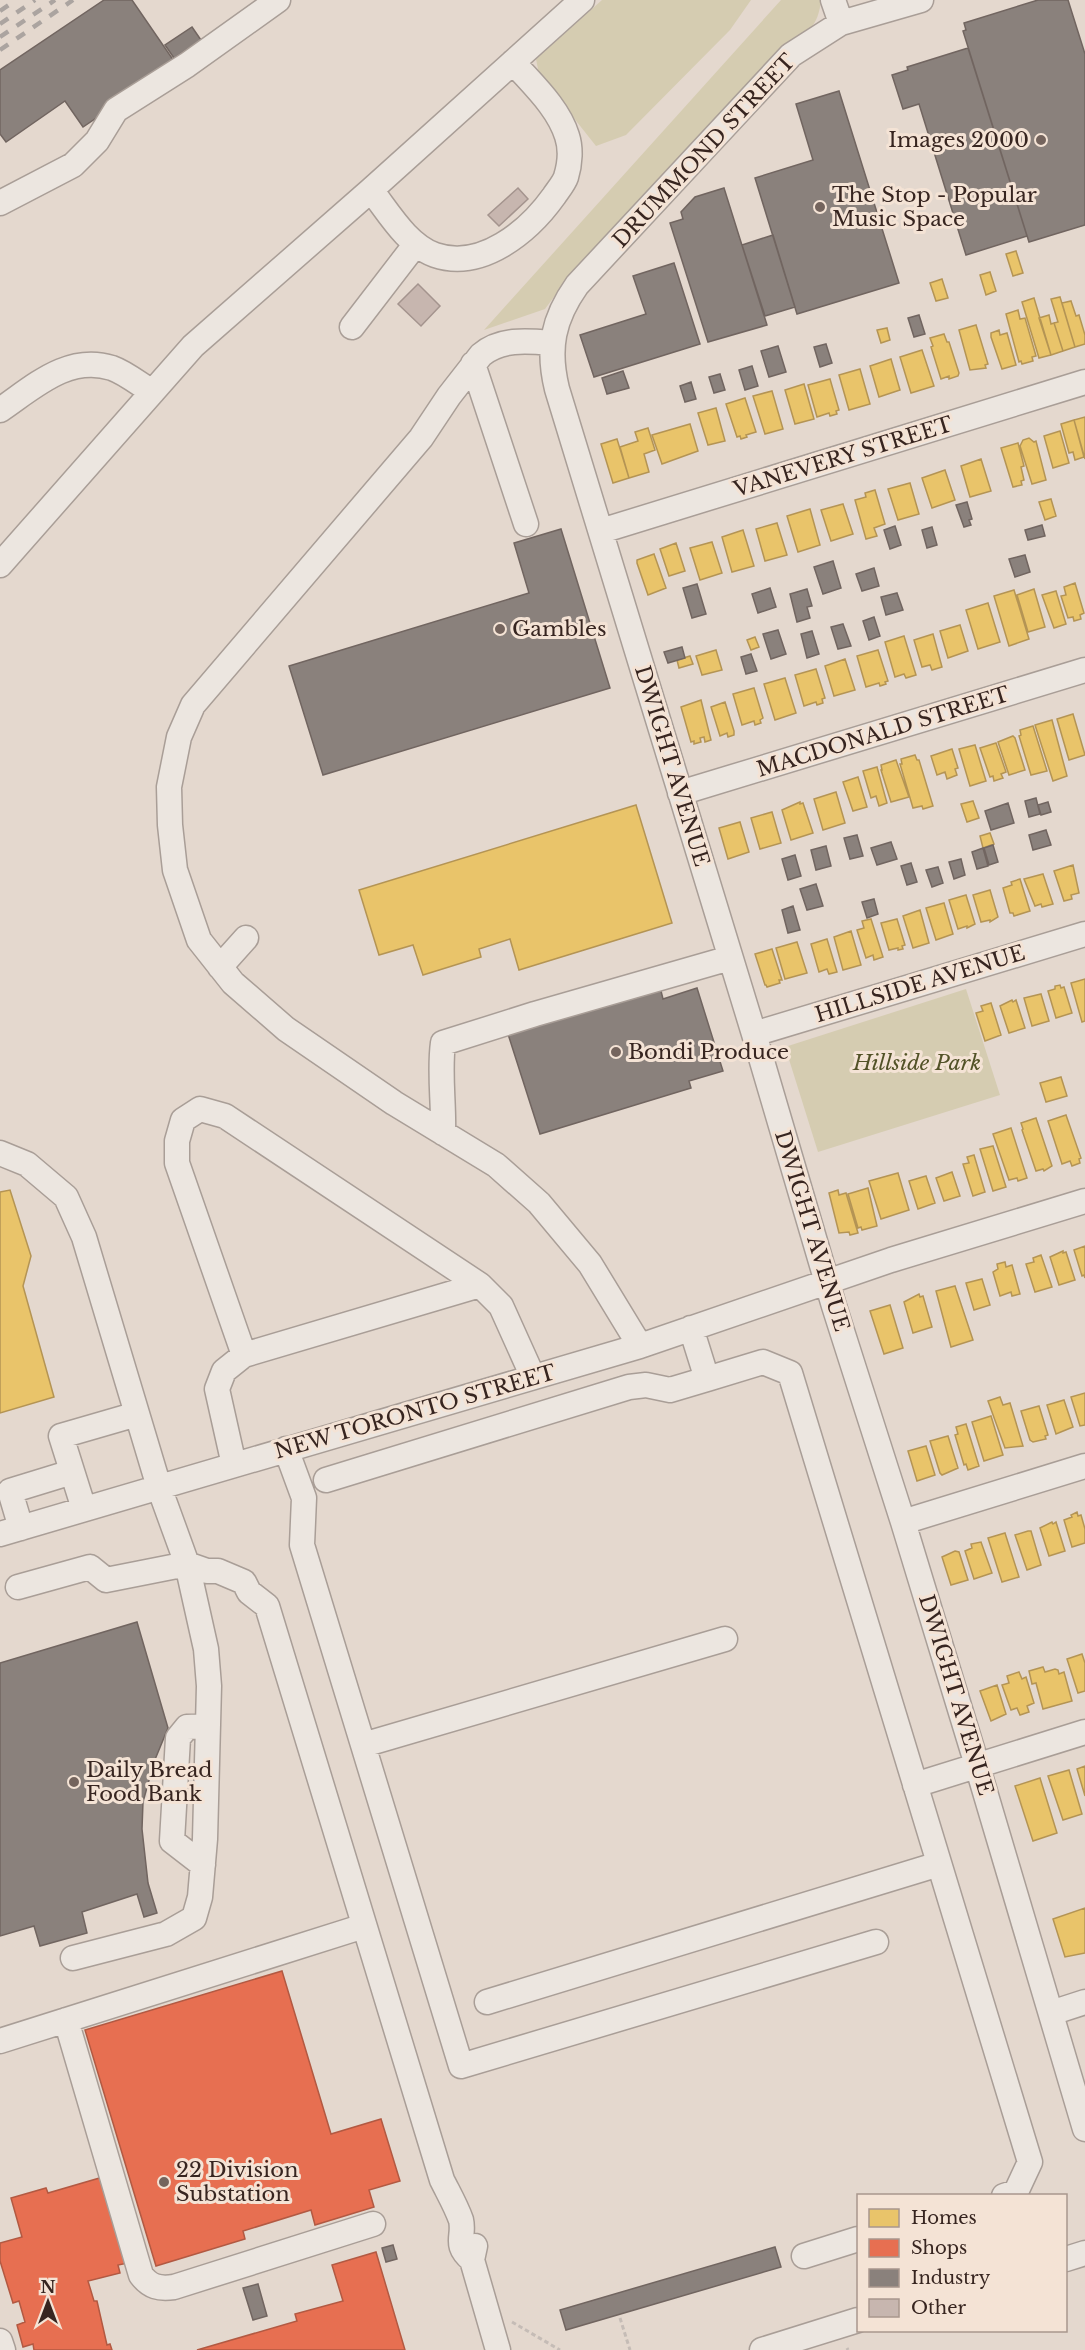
<svg xmlns="http://www.w3.org/2000/svg" width="1085" height="2350" viewBox="0 0 1085 2350" font-family="'Libre Baskerville',serif">
<style>
.green{fill:#d5ccb1}
.homes{fill:#e9c46a;stroke:#b49454;stroke-width:1.5}
.shops{fill:#e76f51;stroke:#b25942;stroke-width:1.5}
.industry{fill:#8a817c;stroke:#716560;stroke-width:1.5}
.building{fill:#c7b6af;stroke:#a4948e;stroke-width:1.5}
.lines{fill:none;stroke-linecap:round;stroke-linejoin:round}
.minor-casing{stroke:#a99e97;stroke-width:27}
.path{stroke:#c5bcb6;stroke-width:3;stroke-dasharray:4.5 3;stroke-linecap:butt}
.minor{stroke:#ece6e0;stroke-width:24}
.rail{stroke:#aba4a0;stroke-width:4.5;stroke-dasharray:10 10;stroke-linecap:butt}
.poi-dot{fill:#74645d;stroke:#f4e3d5;stroke-width:2}
.labels{text-anchor:middle;stroke-width:6;stroke-linejoin:round;paint-order:stroke}
.poi-label{font-size:21px;fill:#372520;stroke:#f4e3d5;text-anchor:start}
.street-label{font-size:21px;fill:#372520;stroke:#f4e3d5}
.park-label{font-size:21px;font-style:italic;fill:#525227;stroke:#f4e3d5}
</style>
<rect width="100%" height="100%" fill="#e4d8ce"/>
<path class="green" d="M602,0H751L730,30L626,135L596,146L539,74L536,59Z
M781,0H821C818,28 808,31 787,46L577,266L545,309L484,330Z
M966,989L1000,1095L818,1152L787,1053L788,1046Z"/>
<path class="homes" d="M1016,251L1023,273L1013,276L1006,254Z
M990,272L996,291L986,295L980,275Z
M942,279L948,298L936,301L930,283Z
M1060,297L1075,347L1063,351L1054,323L1058,322L1051,299Z
M1034,298L1051,355L1039,358L1022,302Z
M1071,301L1076,316L1079,315L1085,335V344L1075,347L1062,303Z
M1018,310L1020,319L1025,318L1036,356L1032,357L1033,361L1022,364L1021,361L1019,362L1006,314Z
M1049,315L1051,324L1054,323L1063,351L1051,355L1039,318Z
M976,325L988,364L985,365L986,368L970,370L959,330Z
M887,328L890,340L881,343L877,330Z
M999,330L1000,335L1007,333L1016,365L1002,369L991,337V333Z
M944,334L947,342H949L959,373L958,376L949,379V376L941,379L931,347L933,346L930,338Z
M922,350L934,386L911,393L900,357Z
M891,359L900,390L879,397L870,366Z
M860,369L870,404L849,410L839,375Z
M830,379L839,410L836,411L837,414L830,416L829,413L817,417L808,385Z
M804,384L814,419L795,424L785,390Z
M772,391L783,429L765,434L753,396Z
M745,398L756,432L746,435L747,437L741,439L740,436L737,437L726,404Z
M716,408L725,441L708,445L698,413Z
M1085,417V459L1074,420Z
M1074,420L1084,457L1075,460L1073,452L1069,453L1061,424Z
M690,424L698,451L662,464L652,435Z
M648,428L655,450L644,454L649,472L629,478L620,447L638,441L635,432Z
M1060,431L1069,463L1053,468L1044,436Z
M1029,438L1034,442L1036,441L1046,480L1032,484L1020,446L1023,440Z
M617,439L629,478L613,483L601,444Z
M1018,443L1024,466L1021,467L1024,480L1021,481L1022,485L1013,487L1001,448Z
M981,459L991,491L970,497L961,466Z
M945,470L955,500L932,508L922,478Z
M910,483L919,514L898,520L888,489Z
M875,490L885,524L874,528L877,536L866,539L855,500L866,497L865,493Z
M1051,499L1056,516L1045,520L1039,502Z
M843,504L853,534L831,541L821,510Z
M810,509L820,545L798,552L787,516Z
M777,523L787,555L765,561L756,529Z
M743,530L754,566L732,572L722,537Z
M712,542L722,573L700,580L690,548Z
M676,543L685,571L669,576L660,549Z
M654,554L666,588L648,595L637,563V560Z
M1075,583L1084,613L1080,615L1081,619L1074,621L1073,617L1068,618L1061,596L1066,595L1064,587Z
M1034,589L1045,627L1028,632L1017,595Z
M1014,590L1029,639L1009,646L994,596Z
M1056,591L1066,624L1054,628L1042,595Z
M988,603L1000,642L978,649L966,610Z
M960,625L968,651L948,658L940,631Z
M933,634L942,667L932,670L930,665L922,667L914,640Z
M904,636L916,675L906,678L904,674L895,677L885,642Z
M755,637L759,647L751,650L747,640Z
M716,650L722,670L702,675L696,656Z
M878,650L888,681L885,682L886,684L880,686L879,683L866,687L857,656Z
M690,656L693,664L679,668L677,660Z
M845,659L855,690L834,696L825,666Z
M816,669L825,698L822,699L823,703L817,705L816,702L804,706L795,675Z
M785,678L796,713L775,720L764,684Z
M754,688L763,718L760,720L761,723L755,725L754,721L742,725L733,694Z
M701,700L711,740L705,742L704,737L700,738L701,742L694,744V741L691,742L681,707Z
M725,702L734,731V735L728,737L727,733L720,736L711,707Z
M1073,714L1085,755L1069,760L1057,719Z
M1052,720L1067,776L1053,781L1035,725Z
M1033,726L1047,771L1031,775L1019,736L1021,735L1020,730Z
M1013,736L1015,738L1025,770L1009,775L998,742Z
M996,743L1006,772L1001,774L1003,778L994,781L993,776L990,777L980,748Z
M975,745L986,781L970,786L959,749Z
M952,749L958,768L955,769L957,775L947,779L945,772L937,775L931,756Z
M915,755L917,760H919L933,806L923,809L922,806L913,808L900,764H902L901,759Z
M896,760L909,797L891,802L881,770H882L881,765Z
M877,767L887,803L879,806L876,796L871,798L863,771Z
M858,777L867,807L853,811L843,782Z
M836,792L845,823L823,830L814,799Z
M973,801L979,818L967,822L961,804Z
M800,802V804L803,803L813,833L791,840L782,810Z
M636,805L672,923L519,970L510,939L479,949L481,957L423,975L413,945L379,955L359,890Z
M772,812L781,843L760,849L751,818Z
M740,822L749,852L728,859L719,828Z
M990,833L994,844L983,848L980,836Z
M1073,865L1079,893L1071,895L1072,899L1064,901L1054,871Z
M1043,874L1053,904L1042,907L1041,904L1035,906L1024,879Z
M1020,879L1030,911L1014,916L1013,913H1010L1003,888L1012,885L1011,882Z
M990,890L998,917L990,922V920L981,922L973,895Z
M966,895L975,924L967,928V926L958,929L949,900Z
M944,903L953,934L936,940L926,908Z
M920,910L929,943L913,948L903,916Z
M871,919L883,957L874,960L873,955L866,958L857,930L864,928L862,921Z
M897,919L905,945L902,946L903,949L898,950V948L889,950L881,923Z
M851,931L861,965L843,970L834,937Z
M827,939L837,972L829,974L827,969L819,972L811,944Z
M797,942L807,973L785,979L776,948Z
M772,949L782,980H779L780,983L767,987L766,985H765L755,954Z
M1085,979V1021L1082,1022L1071,983Z
M1060,985L1061,988L1064,987L1072,1013L1056,1018L1048,991L1055,989V986Z
M1041,994L1049,1021L1032,1026L1024,998Z
M1012,1000L1013,1002L1016,1000L1025,1028L1009,1033L1000,1006Z
M991,1003L1001,1035L985,1041L976,1013L983,1011L981,1006Z
M1061,1077L1067,1096L1046,1102L1040,1083Z
M1066,1115L1081,1158L1079,1159L1080,1163L1072,1166L1070,1161L1062,1164L1048,1121Z
M1036,1118L1052,1166L1044,1171L1043,1169L1036,1171L1022,1130L1023,1129L1021,1123Z
M1011,1128L1027,1178L1018,1181L1017,1178L1009,1180L993,1134Z
M993,1146L1006,1187L993,1191L980,1149Z
M974,1155L985,1192L973,1196L963,1164L969,1163L967,1157Z
M952,1172L960,1196L944,1201L936,1178Z
M898,1173L909,1210L881,1219L869,1181Z
M926,1176L935,1203L918,1209L909,1181Z
M868,1188L877,1226L862,1230L861,1227L858,1228L848,1194Z
M10,1190L31,1256L23,1286L54,1397L0,1413V1192Z
M838,1190L839,1195L846,1193L858,1233L850,1235L849,1232L839,1233L829,1193Z
M1085,1246V1278L1084,1275L1082,1276L1074,1250Z
M1063,1251V1253L1066,1252L1075,1280L1059,1285L1050,1257Z
M1041,1255L1052,1287L1035,1292L1026,1264L1034,1262L1033,1258Z
M1005,1262L1006,1267L1012,1265L1020,1294L1012,1296L1011,1292L1000,1296L993,1272L998,1269L997,1264Z
M982,1279L990,1305L974,1310L966,1283Z
M955,1286L973,1340L951,1347L936,1291Z
M919,1294L920,1297L923,1296L932,1327L913,1333L904,1302Z
M890,1305L903,1348L884,1354L870,1311Z
M1085,1393V1425L1080,1426L1071,1397Z
M1000,1397L1003,1405L1010,1403L1023,1446L1005,1448L988,1401Z
M1064,1400L1073,1427L1056,1434L1047,1405Z
M1039,1406L1048,1435L1045,1436L1046,1439L1033,1442L1030,1440L1021,1411Z
M991,1416L1003,1455L984,1461L972,1422Z
M966,1424L979,1466L968,1470L966,1464L964,1465L955,1435L958,1434L956,1427Z
M948,1436L958,1468L942,1475L940,1473L930,1441Z
M926,1446L935,1475L917,1481L908,1451Z
M1077,1512L1078,1516L1081,1515L1085,1529V1543L1072,1547L1064,1520L1072,1517L1071,1515Z
M1052,1522L1053,1524L1056,1522L1065,1551L1049,1556L1040,1528Z
M1028,1531H1031L1041,1565L1027,1570L1015,1535Z
M1005,1533L1019,1577L1002,1582L988,1538Z
M981,1542L992,1573L974,1579L965,1551L972,1548L971,1544Z
M955,1551L959,1552L968,1580L951,1585L942,1557Z
M1082,1654L1085,1663V1691L1078,1693L1067,1659Z
M1043,1667L1045,1672L1055,1669L1058,1670L1059,1674L1064,1672L1072,1701L1043,1709L1036,1683L1032,1684L1029,1671Z
M1019,1672L1022,1679L1026,1677L1034,1703L1027,1706L1029,1712L1020,1715L1017,1708L1011,1710L1002,1685L1009,1683L1007,1676Z
M997,1685L1006,1714L991,1721L980,1691Z
M1085,1766V1796L1077,1769Z
M1069,1770L1082,1814L1063,1820L1048,1776Z
M1040,1778L1057,1833L1033,1841L1015,1786Z
M1085,1908V1953L1065,1957L1053,1919Z"/>
<path class="shops" d="M282,1971L331,2134L381,2119L400,2181L369,2190L374,2207L315,2225L311,2210L243,2231L245,2239L156,2266L85,2030Z
M103,2177L128,2263L118,2265L120,2273L88,2281L94,2301H97L107,2345L110,2344L112,2350H34L33,2344L23,2347L17,2325L25,2322L19,2301L13,2303L0,2261V2243L22,2237L11,2198L46,2188L48,2193Z
M376,2252L405,2350H197L297,2321L295,2314L343,2301L332,2265Z"/>
<path class="industry" d="M104,0H132L176,64L83,127L65,101L6,142L0,134V70Z
M1038,0H1068L1085,54V225L1029,242L963,31L966,30L964,23Z
M192,27L201,40L174,58L165,45Z
M968,48L1027,236L966,255L919,104L903,109L892,75L908,70L907,67Z
M839,91L899,283L797,314L755,178L813,160L796,104Z
M724,188L767,325L708,342L670,223L683,219L681,212L695,197Z
M773,235L795,307L765,316L742,245Z
M674,263L700,344L594,377L580,335L646,314L633,276Z
M919,315L925,334L914,337L908,318Z
M826,344L832,363L820,367L814,347Z
M778,346L786,372L769,377L761,351Z
M752,366L758,386L745,390L739,370Z
M623,371L629,388L607,394L602,378Z
M720,374L725,390L714,393L709,377Z
M691,382L696,399L685,402L680,386Z
M967,502L972,519L969,520L971,525L964,527L956,505Z
M1042,525L1045,536L1028,540L1025,530Z
M895,526L901,545L890,549L884,530Z
M932,527L937,545L927,548L922,530Z
M561,529L610,688L323,775L289,666L529,593L514,543Z
M1025,555L1030,572L1015,577L1009,559Z
M833,561L841,588L823,594L814,567Z
M874,568L879,586L862,591L856,574Z
M697,584L706,614L692,618L683,588Z
M770,588L776,607L758,613L752,594Z
M807,589L812,606L807,607L810,618L797,622L790,594Z
M897,593L903,610L886,615L881,597Z
M874,617L880,636L869,640L863,621Z
M843,624L851,646L838,649L831,627Z
M778,630L786,654L771,659L763,634Z
M812,631L819,654L807,658L801,634Z
M682,647L685,658L668,663L664,652Z
M751,654L757,671L746,674L741,657Z
M1036,798L1040,814L1029,817L1025,801Z
M1048,802L1051,812L1041,815L1038,805Z
M1008,803L1014,823L991,830L985,811Z
M1046,830L1051,845L1033,850L1029,835Z
M857,835L863,856L850,859L844,838Z
M891,842L897,859L877,865L871,848Z
M993,845L998,862L989,865L984,848Z
M826,846L831,866L816,870L811,850Z
M983,848L988,866L977,869L972,852Z
M795,855L801,876L788,880L782,859Z
M961,859L965,875L954,879L949,862Z
M911,863L917,882L907,885L901,866Z
M938,867L943,883L932,887L926,870Z
M816,884L823,906L807,910L800,889Z
M874,899L878,914L867,918L862,902Z
M793,906L800,930L788,933L782,910Z
M660,987L663,999L697,988L723,1071L689,1081L691,1088L540,1134L508,1034Z
M137,1622L168,1728L154,1762L143,1802L142,1829L148,1883L157,1913L144,1917L137,1894L82,1912L87,1933L40,1946L34,1926L0,1936V1663Z
M393,2245L397,2259L386,2262L382,2248Z
M775,2247L781,2267L566,2330L560,2310Z
M258,2284L267,2316L253,2320L243,2288Z"/>
<path class="building" d="M518,188L528,199L499,226L488,215Z
M418,284L440,306L421,326L398,304Z"/>
<g class="lines">
<g class="minor-casing">
<path id="minor" d="M833,0L841,23
M921,0L841,23L791,55L577,285C553,319 547,348 557,389L754,1034L834,1306L903,1522L977,1765L1085,2129
M371,190C389,213 407,245 435,255C482,271 529,231 554,196C558,190 564,183 566,177C570,164 571,148 567,136C558,107 532,84 513,62
M0,203L73,165L97,141L116,110L187,65L278,0
M352,327L415,245
M553,343C528,341 501,338 481,355L449,396L421,438L193,705L179,737L169,787L170,825L175,870L199,940L233,983L286,1029L394,1103L496,1165L539,1203L590,1264L640,1346
M473,364L526,524
M0,410C34,387 68,354 112,368C126,373 139,384 152,392
M601,531L1085,382
M0,565L193,346L371,190L582,0
M680,793L1085,670
M220,967L246,938
M754,1034L1085,934
M443,1133C444,1103 439,1072 443,1043L535,1014L730,958
M0,1153L27,1164L66,1197L84,1237L159,1487L187,1564L206,1649L209,1686L205,1839L200,1897L194,1918L166,1934L73,1958
M691,1328L707,1379L763,1362L790,1373L1030,2162L1016,2192L1004,2196
M244,1355L177,1163V1141L183,1120L200,1109L225,1116L480,1285
M286,1449L304,1498L302,1545L461,2066L876,1942
M234,1465L217,1389L224,1371L244,1355L480,1285L501,1306L533,1377
M326,1480L629,1387L646,1385L670,1390L707,1379
M84,1509L61,1436L137,1414
M903,1522L1085,1466
M21,1528L10,1491L72,1472
M0,1534L640,1346L891,1260L1085,1201
M18,1587L90,1567L106,1580L187,1564L207,1571H218L244,1582L249,1592L267,1606L442,2180C449,2194 456,2206 461,2220C465,2237 453,2244 472,2260
M363,1745L725,1639
M915,1785L1085,1732
M203,1865L172,1841L178,1738L187,1727L208,1726
M487,2002L939,1864
M1051,2013L1085,2002
M66,2020L141,2275C150,2287 159,2289 174,2287L373,2224
M0,2041L364,1926
M475,2246L472,2260L498,2350
M804,2256L858,2239
M1066,2259L1085,2253
M0,2341L3,2350
M762,2350L858,2320"/>
</g>
<path class="path" d="M620,2318L630,2350
M512,2322L560,2350
M847,2348L848,2350"/>
<use href="#minor" class="minor"/>
<path class="rail" d="M0,11L16,0
M0,24L35,0
M0,37L55,0
M0,50L73,0"/>
</g>
<g class="poi-dot">
<circle cx="1041" cy="140" r="6"/>
<circle cx="820" cy="207" r="6"/>
<circle cx="500" cy="629" r="6"/>
<circle cx="616" cy="1052" r="6"/>
<circle cx="74" cy="1782" r="6"/>
<circle cx="164" cy="2182" r="6"/>
</g>
<g class="labels">
<g class="poi-label">
<text x="1029" y="147" text-anchor="end">Images 2000</text>
<text x="832" y="202">The Stop - Popular<tspan x="832" dy="24">Music Space</tspan></text>
<text x="512" y="636">Gambles</text>
<text x="628" y="1059">Bondi Produce</text>
<text x="86" y="1777">Daily Bread<tspan x="86" dy="24">Food Bank</tspan></text>
<text x="176" y="2177">22 Division<tspan x="176" dy="24">Substation</tspan></text>
</g>
<g class="street-label">
<text transform="translate(704 151) rotate(-47)" y="7">DRUMMOND STREET</text>
<text transform="translate(843 457) rotate(-17)" y="7">VANEVERY STREET</text>
<text transform="translate(883 732) rotate(-17)" y="7">MACDONALD STREET</text>
<text transform="translate(672 766) rotate(73)" y="7">DWIGHT AVENUE</text>
<text transform="translate(920 984) rotate(-17)" y="7">HILLSIDE AVENUE</text>
<text transform="translate(812 1231) rotate(73)" y="7">DWIGHT AVENUE</text>
<text transform="translate(415 1412) rotate(-16)" y="7">NEW TORONTO STREET</text>
<text transform="translate(956 1695) rotate(73)" y="7">DWIGHT AVENUE</text>
</g>
<g class="park-label">
<text x="917" y="1070">Hillside Park</text>
</g>
</g>
<rect x="857" y="2194" width="210" height="138" fill="#f4e3d5" stroke="#a8978d" stroke-width="1.5"/>
<rect x="869" y="2209" width="30" height="18" fill="#e9c46a" stroke="#a8978d" stroke-width="1.5"/>
<text x="911" y="2224" font-size="18" fill="#372520">Homes</text>
<rect x="869" y="2239" width="30" height="18" fill="#e76f51" stroke="#a8978d" stroke-width="1.5"/>
<text x="911" y="2254" font-size="18" fill="#372520">Shops</text>
<rect x="869" y="2269" width="30" height="18" fill="#8a817c" stroke="#a8978d" stroke-width="1.5"/>
<text x="911" y="2284" font-size="18" fill="#372520">Industry</text>
<rect x="869" y="2299" width="30" height="18" fill="#c7b6af" stroke="#a8978d" stroke-width="1.5"/>
<text x="911" y="2314" font-size="18" fill="#372520">Other</text>
<g transform="translate(48 2302)" stroke="#f4e3d5" stroke-width="4.5" paint-order="stroke">
<path d="M0-4.5L10 22L0 15L-10 22Z" fill="#372520"/>
<text y="-9" font-size="16" font-weight="bold" text-anchor="middle" fill="#372520">N</text>
</g>
</svg>
